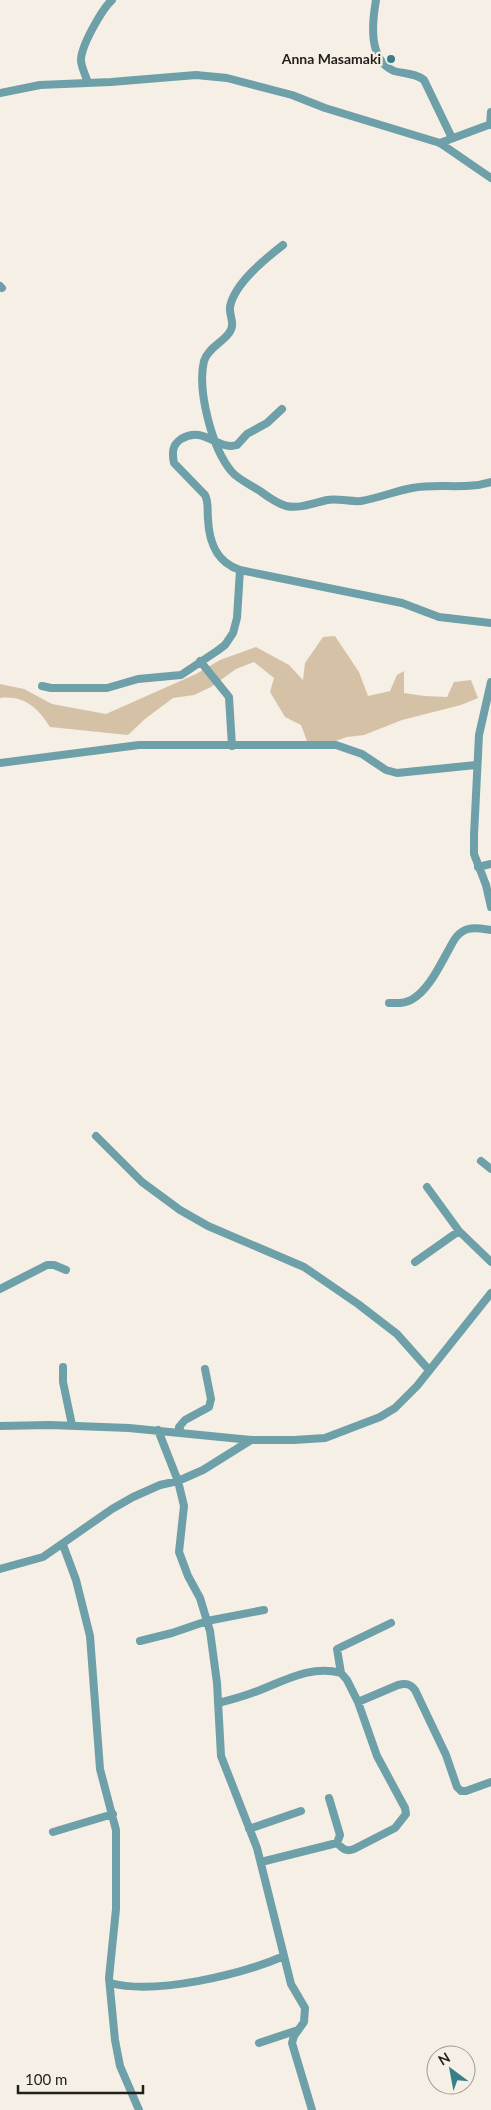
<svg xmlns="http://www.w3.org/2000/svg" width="491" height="2110" viewBox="0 0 491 2110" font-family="Lato,sans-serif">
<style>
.green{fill:#d5c2a6}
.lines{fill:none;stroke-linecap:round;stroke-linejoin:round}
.street{stroke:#6da0a8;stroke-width:8}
.poi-dot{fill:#377e88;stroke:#f6efe5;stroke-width:2}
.labels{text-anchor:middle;stroke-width:5;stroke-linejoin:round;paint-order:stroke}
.poi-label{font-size:14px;font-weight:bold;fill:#211f1b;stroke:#f6efe5;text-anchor:end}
</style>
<rect width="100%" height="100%" fill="#f6efe5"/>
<path class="green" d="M335,636L359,672L368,696L390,691L397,675L404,671V693L425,696L447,697L454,682L471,680L478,698L461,705L402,720L364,735L347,737L324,745L308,744L301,725L285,717L270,692L274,678L254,662L236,669L211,687L194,695L173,698L145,719L128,735L50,727C38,708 24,695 0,698V684L24,689L52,704L106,714L196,674L220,660L256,647L289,665L303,680L305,663L323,637Z"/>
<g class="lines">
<path class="street" d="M376,0C372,23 368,60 394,71C405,74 415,73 424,80L452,138
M88,83C86,76 81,67 81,60C81,46 102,9 112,0
M0,93L40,85L111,82L196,75L227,78L292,95L325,108L440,143L491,178
M490,125L491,112
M440,143L491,124
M283,245C265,259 234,284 230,307C229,316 236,324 229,333C222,343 208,348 204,361C197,390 212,449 232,472C239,480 251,485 260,491C268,497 276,503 286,506C300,509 314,503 327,500C338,498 350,502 361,501C379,498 395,491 412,488C438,483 465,490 491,482
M0,286L2,288
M282,409L267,423L247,434L237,445C218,451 204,425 181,439C172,445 172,453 174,463L205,495C209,503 207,510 208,519C209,542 216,562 240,570L402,603L439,617L491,623
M200,661L229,697L232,746
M491,682L479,735L474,835V854L486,885L491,907
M42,686L51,688H107L138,679L181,675L217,651L225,645L233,633L237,618L240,570
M0,763L139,745H336L362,754L386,770L397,773L476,765
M478,867L491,864
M389,1003C397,1003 404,1004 411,1000C428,991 439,967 448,951C453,942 457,932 468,929C475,927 484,929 491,930
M96,1136L142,1182L180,1210L208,1226L304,1267L358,1304L397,1334L429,1370
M481,1161L491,1169
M427,1187L459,1231L491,1262
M415,1262L459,1231
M0,1289L47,1265H54L66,1270
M63,1367V1382L72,1425
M0,1426L50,1425L129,1428L251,1440H294L325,1438L380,1417L395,1408L417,1386L491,1293
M158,1430L178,1481L184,1506L179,1552L188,1576L200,1598L210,1631L217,1683L221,1756L257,1848L291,1984L305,2008L304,2022L294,2036L292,2043L312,2110
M181,1432L179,1427L185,1420L209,1407L211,1399L205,1369
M63,1545L76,1580L90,1636L100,1769L116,1830V1909L109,1978L115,2040L120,2066L139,2110
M0,1569L43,1557L112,1509L133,1497L160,1485L178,1481L203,1470L251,1440
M140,1641L172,1633L207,1621L264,1610
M341,1673L337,1649L391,1623
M218,1703C230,1700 241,1697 252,1693C281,1683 309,1664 341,1673L347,1680L358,1702L398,1685C407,1683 410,1684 415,1690L446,1755L457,1787L461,1791H466L491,1782
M249,1829L301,1811
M53,1832L113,1814
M337,1843C343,1849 346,1852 354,1849L395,1828L406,1814L405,1808L377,1756L358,1702
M261,1862L337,1843L340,1835L329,1798
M110,1983C156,1995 240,1975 284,1956
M259,2043L298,2030"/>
</g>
<circle class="poi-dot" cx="391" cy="59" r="5"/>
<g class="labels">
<g class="poi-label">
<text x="381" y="64">Anna Masamaki</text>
</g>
</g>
<g transform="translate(451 2070) rotate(328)"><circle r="24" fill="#f6efe5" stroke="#a19c94"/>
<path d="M0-4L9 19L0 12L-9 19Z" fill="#377e88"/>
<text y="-8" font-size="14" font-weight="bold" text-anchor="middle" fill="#211f1b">N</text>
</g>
<path d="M18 2085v8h125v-8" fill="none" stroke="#211f1b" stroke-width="2.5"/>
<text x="25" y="2085" font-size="15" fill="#211f1b" stroke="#f6efe5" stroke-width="4" paint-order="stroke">100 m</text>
</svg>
